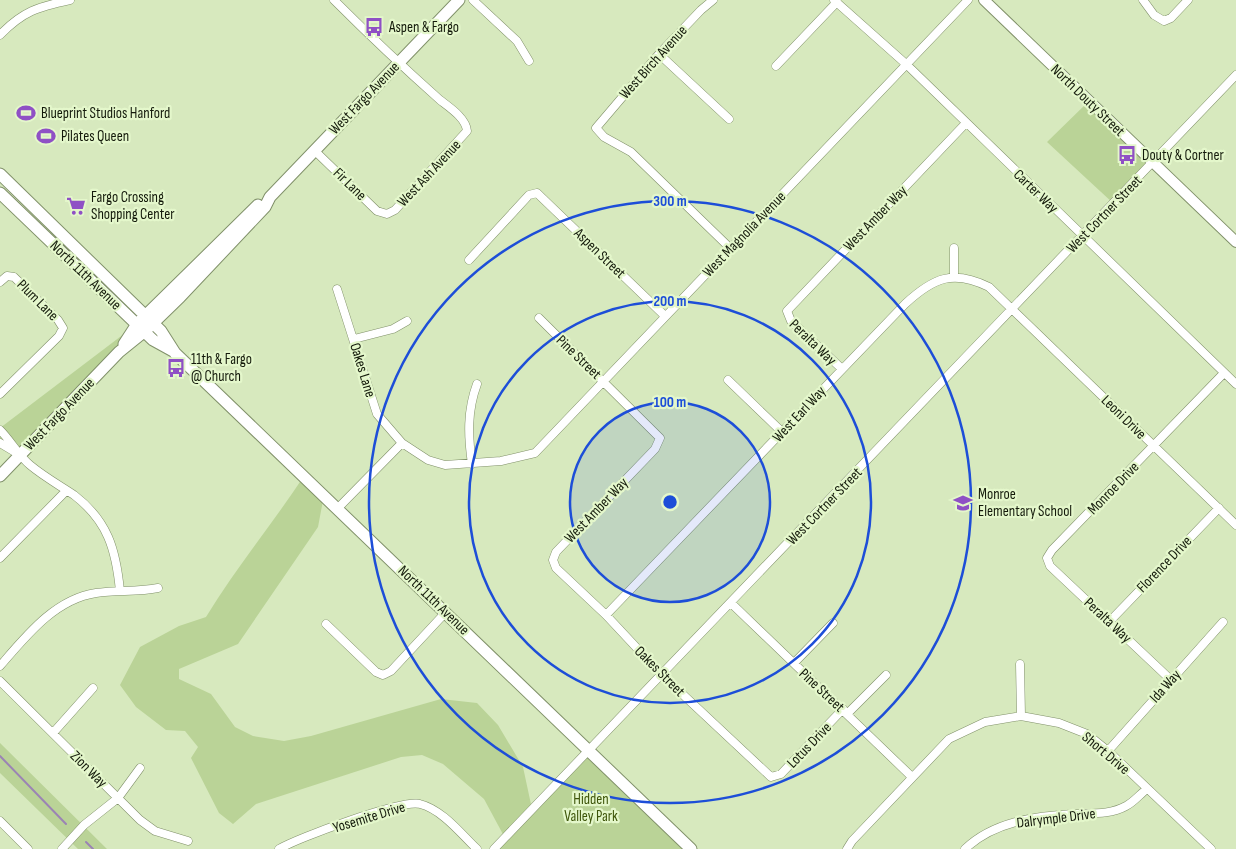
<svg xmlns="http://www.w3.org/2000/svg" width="1236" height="849" viewBox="0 0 1236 849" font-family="'Sofia Sans Condensed',sans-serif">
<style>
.green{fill:#bad397}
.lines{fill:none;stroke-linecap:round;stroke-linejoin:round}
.stream{stroke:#9b84b4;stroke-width:2}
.minor-casing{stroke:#81916a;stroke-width:9}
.tertiary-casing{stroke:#81916a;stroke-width:12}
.secondary-casing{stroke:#81916a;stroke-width:13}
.minor{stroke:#fff;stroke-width:8}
.tertiary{stroke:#fff;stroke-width:10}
.secondary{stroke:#fff;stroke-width:11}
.ring{fill:none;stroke:#1d4ed8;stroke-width:2.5}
.labels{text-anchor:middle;stroke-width:4.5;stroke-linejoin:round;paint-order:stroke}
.poi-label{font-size:15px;fill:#141a0b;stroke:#e4f7cb;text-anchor:start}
.street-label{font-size:15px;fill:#141a0b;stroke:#e4f7cb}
.park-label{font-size:15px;fill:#3e550a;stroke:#e4f7cb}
.centre{fill:#1d4ed8;stroke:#e4f7cb;stroke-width:2.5}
.ring-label{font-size:15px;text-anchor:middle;font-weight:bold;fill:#1d4ed8;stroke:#e4f7cb;stroke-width:4.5;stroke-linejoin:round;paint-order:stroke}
</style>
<rect width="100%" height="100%" fill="#d7e9be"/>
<path class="green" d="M1089,101L1153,163L1114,204L1047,142Z
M137,324L25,460L0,444V428Z
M304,476L324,495L318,527L238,644L179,669V679L211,694L235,727L253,736L284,741L311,736L441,699L477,703L498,725L523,767L532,809L589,750L691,849H494L505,838L484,799L443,764L422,755L401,757L256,804L233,824L219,813L191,758L198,747L185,731L166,730L136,707L120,685L140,647L179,626L206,617C236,568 273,523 304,476Z
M0,743L107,849H78L0,773Z"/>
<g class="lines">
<path class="stream" d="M0,756L66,824
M86,842L93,849"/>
<g class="minor-casing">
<path id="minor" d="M473,0L517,41L529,61
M713,0L701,10L659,54L596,128L604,137L631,152L730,248
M834,0L906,64L1236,384
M1143,0L1154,15L1164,21L1171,18L1188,0
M0,35C23,11 38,7 70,0
M659,54L729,119
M776,66L837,2
M314,150L377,211L387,214L395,210L467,131C466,118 449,107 440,100C404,68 368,34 334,0
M954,248V276
M469,260L529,195L537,193L665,316
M0,282L7,276L14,277L58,320L63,328L59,336L0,394
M337,289L377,414L402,443L428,460L445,465L501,461L535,453L968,0
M539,318L660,438L655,449L556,552L553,560L556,568L606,615L662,675L771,777L781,774L843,709
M354,339L393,329L407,321
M842,369L791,321L787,311L966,123
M728,380L782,432
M0,430C11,441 18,455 30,465C43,476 59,485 74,495C108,521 116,550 120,591
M0,443L20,455
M472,464C468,436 467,411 477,384
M338,508L402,443
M0,558L66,491
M731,603L912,777
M606,615L905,304C933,278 953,269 989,287L1236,525
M1110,621L1219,508
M326,624L376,672L383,675L391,671L446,612
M794,663L833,623
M1020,664L1021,716
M0,666C26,636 55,599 96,593C117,590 138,592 158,588
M1171,680L1050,566L1047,558L1052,550L1224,373
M0,681L140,820L155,831L188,841
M847,714L886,675
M53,733L93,688
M1108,751L1223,622
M0,821L28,849
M62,849L84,825L118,798L140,768
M279,849C297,838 403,799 420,804C443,810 461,834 477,849
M494,849L1236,75
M847,849L852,841L949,739L985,722L1021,716L1059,723L1087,734L1108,751L1211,849
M965,849C993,822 1035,816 1073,814C1091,813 1110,815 1126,806C1134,802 1140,794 1147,789"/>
</g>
<g class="tertiary-casing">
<path id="tertiary" d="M984,0L1236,242"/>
</g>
<g class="secondary-casing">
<path id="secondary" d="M0,174L161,331L175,353L691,849
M0,193L153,340L173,351
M124,344L137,324L258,205
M0,476L119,352L145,331L180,297L265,207L270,197L459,0"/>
</g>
<use href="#minor" class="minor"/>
<use href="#tertiary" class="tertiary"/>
<use href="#secondary" class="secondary"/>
</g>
<circle cx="670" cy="502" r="100" fill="#1d4ed8" fill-opacity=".12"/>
<g class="ring">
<circle cx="670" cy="502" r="100"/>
<circle cx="670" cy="502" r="201"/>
<circle cx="670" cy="502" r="301"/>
</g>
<defs>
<g id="bus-bare" transform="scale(1.5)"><path d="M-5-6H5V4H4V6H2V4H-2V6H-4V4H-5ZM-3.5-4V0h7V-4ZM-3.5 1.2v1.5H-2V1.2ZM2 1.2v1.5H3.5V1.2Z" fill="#8f50c5" stroke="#e4f7cb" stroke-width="2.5" paint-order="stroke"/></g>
<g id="stadium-bare" transform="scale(1.5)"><path d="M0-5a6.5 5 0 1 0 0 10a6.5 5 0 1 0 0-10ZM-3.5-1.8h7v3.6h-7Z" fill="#8f50c5" stroke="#e4f7cb" stroke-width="2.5" paint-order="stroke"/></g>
<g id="supermarket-bare" transform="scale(1.5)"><path d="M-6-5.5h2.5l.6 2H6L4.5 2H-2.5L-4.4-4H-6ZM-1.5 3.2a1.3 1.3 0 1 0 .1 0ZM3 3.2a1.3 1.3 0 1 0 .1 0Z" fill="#8f50c5" stroke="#e4f7cb" stroke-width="2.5" paint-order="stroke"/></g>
<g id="school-bare" transform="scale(1.5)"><path d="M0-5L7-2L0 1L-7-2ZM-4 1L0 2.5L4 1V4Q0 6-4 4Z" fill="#8f50c5" stroke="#e4f7cb" stroke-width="2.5" paint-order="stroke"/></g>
</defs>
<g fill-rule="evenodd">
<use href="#bus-bare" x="374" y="27"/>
<use href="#stadium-bare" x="26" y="113"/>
<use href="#stadium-bare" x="46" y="136"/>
<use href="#bus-bare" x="1127" y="155"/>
<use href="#supermarket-bare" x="76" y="206"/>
<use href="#bus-bare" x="176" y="368"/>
<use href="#school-bare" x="963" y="503"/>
</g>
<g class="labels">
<g class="poi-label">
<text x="389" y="32">Aspen &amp; Fargo</text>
<text x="41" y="118">Blueprint Studios Hanford</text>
<text x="61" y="141">Pilates Queen</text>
<text x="1142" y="160">Douty &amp; Cortner</text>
<text x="91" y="202">Fargo Crossing<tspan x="91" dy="17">Shopping Center</tspan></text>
<text x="191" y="364">11th &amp; Fargo<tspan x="191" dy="17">@ Church</tspan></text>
<text x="978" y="499">Monroe<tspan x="978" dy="17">Elementary School</tspan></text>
</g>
<g class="street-label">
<text transform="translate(653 62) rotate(-48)" y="5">West Birch Avenue</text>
<text transform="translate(364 98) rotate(-46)" y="5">West Fargo Avenue</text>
<text transform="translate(1088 100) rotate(44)" y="5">North Douty Street</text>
<text transform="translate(429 173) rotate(-47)" y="5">West Ash Avenue</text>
<text transform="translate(350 184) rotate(44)" y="5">Fir Lane</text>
<text transform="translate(1036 191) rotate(44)" y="5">Carter Way</text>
<text transform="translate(1104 214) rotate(-46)" y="5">West Cortner Street</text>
<text transform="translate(875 218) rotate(-46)" y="5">West Amber Way</text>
<text transform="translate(744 234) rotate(-46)" y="5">West Magnolia Avenue</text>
<text transform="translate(600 253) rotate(44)" y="5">Aspen Street</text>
<text transform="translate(86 275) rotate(44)" y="5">North 11th Avenue</text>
<text transform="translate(38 300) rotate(45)" y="5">Plum Lane</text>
<text transform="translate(813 342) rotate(44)" y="5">Peralta Way</text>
<text transform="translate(579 357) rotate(44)" y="5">Pine Street</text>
<text transform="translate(363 370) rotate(73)" y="5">Oakes Lane</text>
<text transform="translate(59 414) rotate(-46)" y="5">West Fargo Avenue</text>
<text transform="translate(799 414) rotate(-47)" y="5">West Earl Way</text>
<text transform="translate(1124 417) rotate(44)" y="5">Leoni Drive</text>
<text transform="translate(1113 488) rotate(-46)" y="5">Monroe Drive</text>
<text transform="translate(824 506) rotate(-46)" y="5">West Cortner Street</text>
<text transform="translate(596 510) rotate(-46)" y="5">West Amber Way</text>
<text transform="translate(1164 564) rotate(-46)" y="5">Florence Drive</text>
<text transform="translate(434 600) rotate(44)" y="5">North 11th Avenue</text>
<text transform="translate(1108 620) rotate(43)" y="5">Peralta Way</text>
<text transform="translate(660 671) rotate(45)" y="5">Oakes Street</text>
<text transform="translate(1165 686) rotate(-48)" y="5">Ida Way</text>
<text transform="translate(822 690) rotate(43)" y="5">Pine Street</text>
<text transform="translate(809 745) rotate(-46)" y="5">Lotus Drive</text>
<text transform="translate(1106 753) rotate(40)" y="5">Short Drive</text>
<text transform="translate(89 769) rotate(45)" y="5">Zion Way</text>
<text transform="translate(369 817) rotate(-17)" y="5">Yosemite Drive</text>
<text transform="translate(1056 818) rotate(-7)" y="5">Dalrymple Drive</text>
</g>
<g class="park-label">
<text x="591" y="804">Hidden<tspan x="591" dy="17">Valley Park</tspan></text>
</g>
</g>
<circle cx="670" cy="502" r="8" class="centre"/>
<g class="ring-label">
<text x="670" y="206">300 m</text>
<text x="670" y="306">200 m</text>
<text x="670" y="407">100 m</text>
</g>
</svg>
